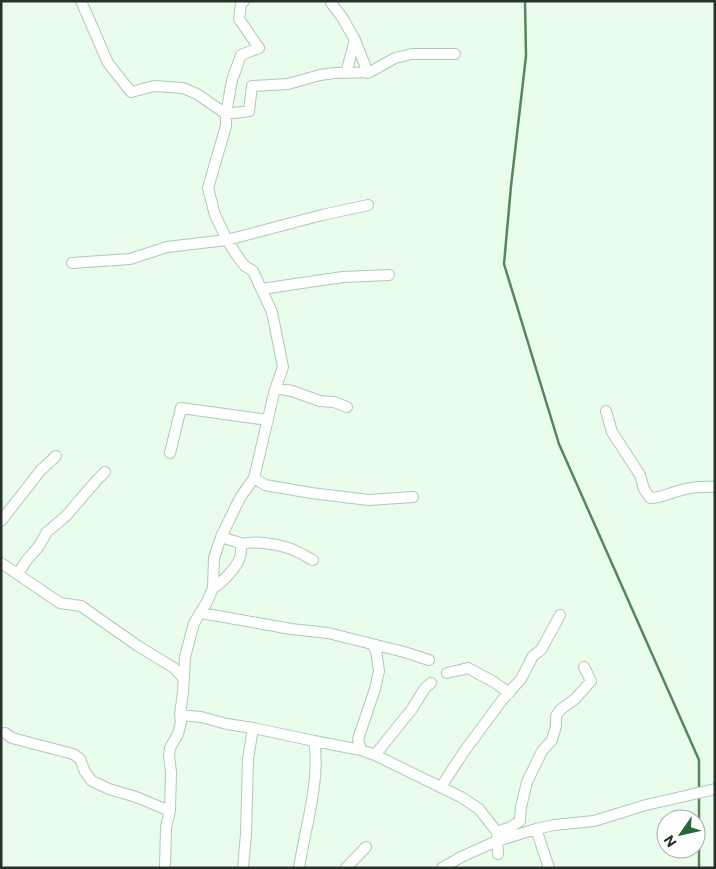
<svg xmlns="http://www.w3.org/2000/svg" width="716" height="869" viewBox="0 0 716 869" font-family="Commissioner,sans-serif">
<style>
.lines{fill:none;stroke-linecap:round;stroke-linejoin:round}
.stream{stroke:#55875f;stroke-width:2.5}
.minor-casing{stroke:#adcbb2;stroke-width:12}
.minor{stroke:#fff;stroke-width:10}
</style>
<rect width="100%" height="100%" fill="#eafded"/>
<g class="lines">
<path class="stream" d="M525,1L526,56L511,186L504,264L559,444L699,760V789
M699,797V868"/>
<g class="minor-casing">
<path id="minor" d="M81,1L108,63L131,92L154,86L183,88L197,94L226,114V126L208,188L215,215L227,240L240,260L245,266L253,271L272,312L283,367L274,393L254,478L240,498L221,537L214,558L213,588L207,602L194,623L185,657L183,692L180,715L181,722L178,734L170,748L169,756L171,772L170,811L166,827L165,868
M244,1L241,4L239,19L259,48L241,55L232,80L226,114L249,111L252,86L288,84L320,75L335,73L370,72L395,58L412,54H455
M331,3L342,17L355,40L346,73
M355,40L368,73
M72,263L130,259L167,247L227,240L322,215L368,205
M261,289L343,277L389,275
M276,388L292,391L320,401L334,402L347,407
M606,411L612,432L640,475L644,489L650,498C661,498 667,494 678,491C690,487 702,486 715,487
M170,453L181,408L268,420
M254,478L265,485L311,493L369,500L413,497
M1,521L41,470L56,456
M221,537L237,542L242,544C256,540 285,545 298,552C303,554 308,558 313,560
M1,563L60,603L81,606L138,646L174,668L183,678
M18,574L26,561L39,546L47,532L66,516L96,481L105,472
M213,588C221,584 238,566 240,557C241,553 241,548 242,544
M201,613L291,629L328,633L372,644L376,651L379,671L375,689L358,739L361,750
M372,644L404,652L429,660
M447,673L468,668L494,682L509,693
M180,715L201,717L227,724L253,728L248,759L246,834L243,868
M253,728L314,741C321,778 305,829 299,868
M5,733L12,738L73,754L80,759L85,772L92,781L109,789L136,797L170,811
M314,741L361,750L375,755L461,797L479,809L497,832L498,854
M375,755L412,709L425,688L431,683
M441,787L463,753L503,699L521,679L533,656L541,650L560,615
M536,829L549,868
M497,832L511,827L520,821L521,807L527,782L542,751L552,740L556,726V716L560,710L575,699L591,681L584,667
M346,868L366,847
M442,868L461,857L497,841L536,829L554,825L594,821L646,805L715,789"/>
</g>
<use href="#minor" class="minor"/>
</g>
<rect width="716" height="869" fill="none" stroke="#263228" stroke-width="5"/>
<g transform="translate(681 834) rotate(236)"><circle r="24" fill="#ffffff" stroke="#a8ada9"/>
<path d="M0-4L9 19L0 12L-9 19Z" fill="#216937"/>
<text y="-8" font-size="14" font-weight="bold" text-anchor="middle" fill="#263228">N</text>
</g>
</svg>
